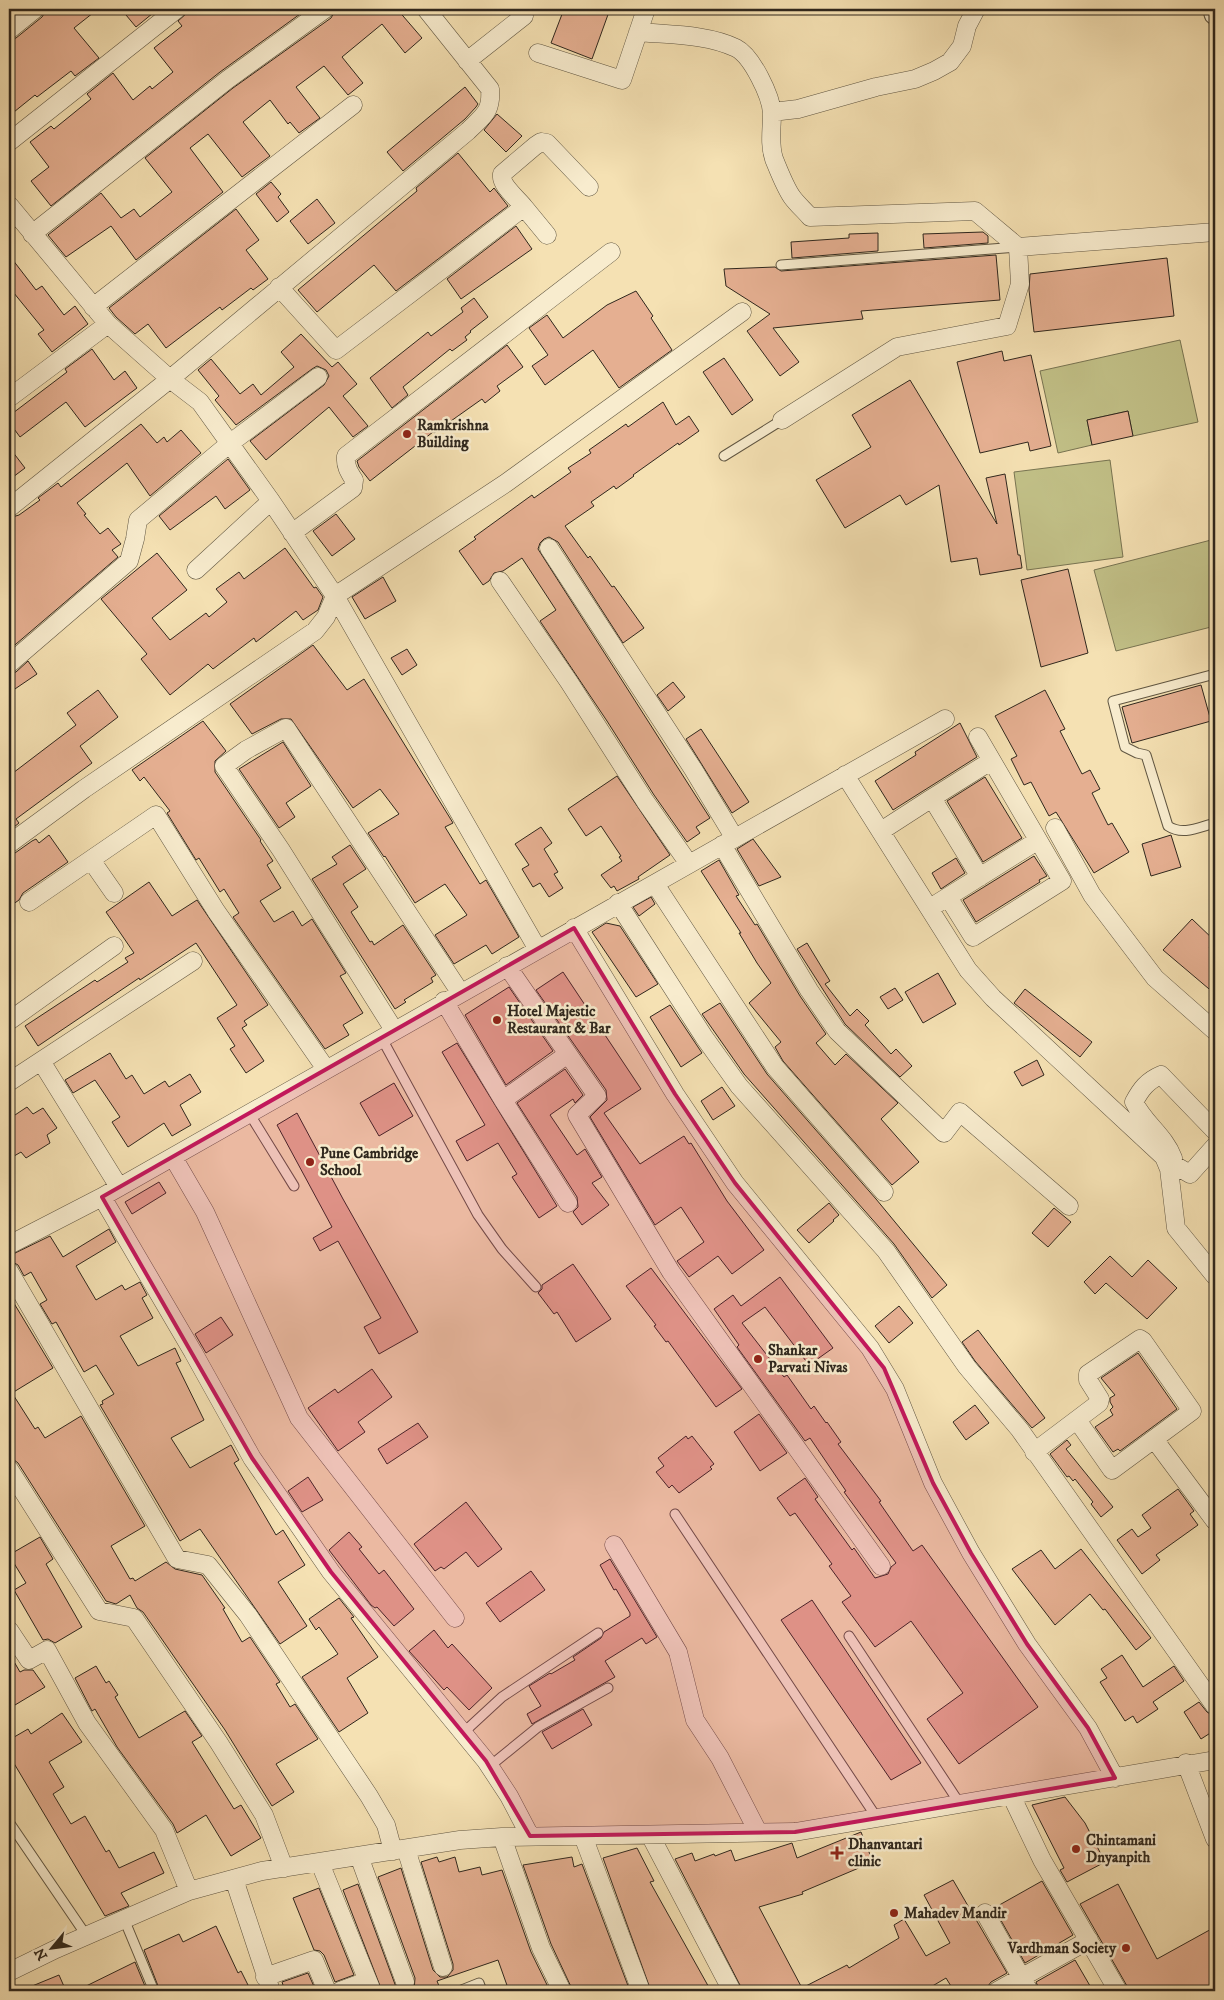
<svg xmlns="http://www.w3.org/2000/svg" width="1224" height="2000" viewBox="0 0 1224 2000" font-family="'IM FELL DW Pica',serif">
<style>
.green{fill:#c2c188;stroke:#787452}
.building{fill:#e5af91;stroke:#2f271d}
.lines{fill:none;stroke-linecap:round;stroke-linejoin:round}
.service-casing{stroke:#605642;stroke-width:11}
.minor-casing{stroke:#605642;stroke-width:19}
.tertiary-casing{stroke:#605642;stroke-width:23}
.service{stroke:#f8ecce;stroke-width:9}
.minor{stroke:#f8ecce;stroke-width:18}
.tertiary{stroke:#f8ecce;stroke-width:21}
.marked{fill:#c2185b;fill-opacity:0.2;stroke:#c2185b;stroke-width:4;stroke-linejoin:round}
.poi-dot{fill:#8f2418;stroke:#f8ecce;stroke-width:2}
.labels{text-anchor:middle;stroke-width:5;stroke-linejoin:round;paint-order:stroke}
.poi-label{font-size:15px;font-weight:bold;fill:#2f271d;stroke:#f8ecce;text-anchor:start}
</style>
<rect width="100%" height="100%" fill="#f5e1b3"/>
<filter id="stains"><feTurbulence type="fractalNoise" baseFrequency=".004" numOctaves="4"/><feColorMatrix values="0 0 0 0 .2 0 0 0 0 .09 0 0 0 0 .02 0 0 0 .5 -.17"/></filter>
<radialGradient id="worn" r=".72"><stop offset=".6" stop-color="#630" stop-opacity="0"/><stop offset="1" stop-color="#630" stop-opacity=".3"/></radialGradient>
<path class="green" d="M1180,340L1198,422L1133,436L1128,411L1087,420L1092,445L1058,453L1040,371Z
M1110,460L1123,557L1027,570L1014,472Z
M1215,539V626L1116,651L1094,570Z"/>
<path class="building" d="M47,9H98L74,28L99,58L75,76L71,71L37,97L35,95L9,116V40L16,38L42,17Z
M121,9H158L136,27Z
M187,9H307L220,72L51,206L31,181L49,167L30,142L51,126L54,129L91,99L87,94L113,73L133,100L150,86L152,89L173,72L154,48L182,26L178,21L187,13Z
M336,9H397L422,38L405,53L382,24L342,57L363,83L348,95L324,66L296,87L320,118L299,133L290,122L288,124L270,100L243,122L270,156L242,177L208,134L190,148L223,192L136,260L111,226L66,257L48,235L101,193L121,218L134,209L140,217L172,192L145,158L233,88L331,18Z
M564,9H610L592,59L551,43Z
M465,87L478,104L476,107L465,119L403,171L387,152Z
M497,114L522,136L506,152L484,130Z
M458,153L490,192L494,188L508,206L396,291L374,265L317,312L298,290L417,191L416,188Z
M271,182L281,194L278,197L289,212L277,222L256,194Z
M317,199L335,223L308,244L290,221Z
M236,209L259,240L246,250L268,279L253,290L251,288L222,310L220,307L166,348L148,324L135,334L116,317L109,308Z
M516,226L532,249L461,299L447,279Z
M983,232L988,236V243L924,248L923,234Z
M878,233V251L792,258L791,242L849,238V234Z
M9,255L36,290L42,286L64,315L75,306L88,324L52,352L38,334L44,330L9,287Z
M996,255L1000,300L861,311L863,319L773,328L799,362L780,376L747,331L770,314L726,286L724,269L775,267L781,271Z
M1167,258L1174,316L1034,332L1029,290L1030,274Z
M636,291L653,316L651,318L672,350L619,388L593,350L545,385L532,366L548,355L529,328L547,315L563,338L607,305Z
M474,298L488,317L470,331L471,332L465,337L467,340L452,351L450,349L403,387L408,395L392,408L370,378L428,332L431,336L463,312L461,308Z
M301,334L332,367L338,362L357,384L343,396L368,426L353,437L329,407L266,460L250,441L324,385L329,376L326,370L317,366L312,369L236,425L215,400L219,396L198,370L211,359L240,394L253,384L261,395L294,367L281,352Z
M507,345L523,367L497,386L500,391L485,403L482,399L434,433L433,432L370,481L359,467L357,461Z
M92,349L114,380L125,371L137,388L85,427L66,402L20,437L9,422V416L67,372L65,369Z
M1002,351L1004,361L1031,355L1051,446L1030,451L1028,442L980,453L957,362Z
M724,358L753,400L732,415L703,372Z
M910,380L997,524L986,478L1005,474L1018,555H1020L1022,568L980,575L977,558L951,562L939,485L906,505L900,495L845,528L816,480L871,447L852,415Z
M663,402L676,425L689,416L699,431L679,445L678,443L633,475L634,476L616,489L614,486L591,502L594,506L565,526L588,558L590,556L612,587L614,586L644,628L623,643L558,542L549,537L544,539L540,543L538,549L710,818L696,827L700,833L687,842L654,795L607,721L540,621L556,610L522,558L503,571L494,573L489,581L483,585L459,551L476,539L474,537L532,495L534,498L571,472L568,468L591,453L589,450L626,424L628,427Z
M1128,411L1133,436L1092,445L1087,420Z
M141,424L157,443L164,437L167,442L181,430L201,453L150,496L127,463L77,503L86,514L84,515L100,534L108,528L121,544L112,550L118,557L9,650V518L19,515L40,500L38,498L58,483L61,487Z
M9,447L25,468L9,480Z
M228,459L250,490L225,509L216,496L170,530L159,516Z
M336,514L355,539L332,556L313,531Z
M285,548L314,588L316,587L323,597L318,610L303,620L296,611L256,642L254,638L213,669L208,664L170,695L141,659L147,654L101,599L157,553L187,590L152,618L170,640L206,613L209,617L227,602L216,589L239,572L244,579Z
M1068,569L1088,653L1041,667L1021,580Z
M383,577L396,601L365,619L352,597Z
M313,645L347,690L364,679L450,818L453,823L445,827L480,884L486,880L519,937L492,954L486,945L454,964L435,935L467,915L445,884L415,903L385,856L384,857L368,833L399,814L380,789L353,808L291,719H281L252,734L230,704Z
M407,649L417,665L402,675L391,658Z
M28,661L37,674L9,693V674L16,672Z
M673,682L685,697L668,711L657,695Z
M1201,685L1211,721L1132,743L1122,707Z
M98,690L118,717L80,746L92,763L16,819L19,823L9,831V776L76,725L67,713Z
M1045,690L1065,729L1060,731L1082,774L1090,770L1100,789L1092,793L1108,825L1112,823L1129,852L1094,873L1056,812L1049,816L1031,782L1024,785L1011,759L1017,756L995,716Z
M203,721L226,751L215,761V772L261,840L260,841L273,861L267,865L281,888L260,901L274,922L293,911L302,926L312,919L346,973L340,976L363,1013L343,1025L349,1035L325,1049L233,917L239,913L224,889L220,892L199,858L196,860L167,813L170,811L144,777L140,781L132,770Z
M960,723L977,757L893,810L875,781L916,755L915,752Z
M701,729L749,802L732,813L686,739Z
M283,742L311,786L286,803L295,817L279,828L239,769Z
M617,776L670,855L638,877L639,879L617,891L614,886L611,888L601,875L622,861L619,857L621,856L601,826L586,836L568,809Z
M985,777L1022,838L983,862L947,801Z
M541,827L552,843L544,849L558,872L554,874L563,888L549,897L540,883L533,887L522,869L529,865L515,844Z
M49,835L68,862L23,893L19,900L9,907V854L15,853L32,841L36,839L39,843Z
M1171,835L1181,867L1151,876L1142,844Z
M753,839L781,877L759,886L737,849Z
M350,845L366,869L343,884L358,907L351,912L370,942L372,941L374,945L403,925L436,975L431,978L433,982L404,1000L406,1002L395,1009L312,879L337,864L332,857Z
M1034,856L1047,876L1039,880L1040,882L976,922L963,900Z
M956,858L965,873L941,889L932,873Z
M719,860L739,895L736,896L755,925L757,924L800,996L826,1034L816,1043L835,1065L846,1054L898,1103L881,1119L919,1162L892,1185L783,1061L775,1047L781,1042L749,1003L771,983L757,963L739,933H741L701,871Z
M149,882L172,916L197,900L268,1005L244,1021L247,1025L242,1028L264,1061L246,1073L230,1049L235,1046L217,1018L237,1005L196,943L140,980L139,978L38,1046L25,1026L95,980L97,982L128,962L125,958L134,953L106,912Z
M651,897L655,904L639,916L633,907Z
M1192,919L1215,941L1209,948L1215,954V994L1163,950Z
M606,923L620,926L658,984L636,997L592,932Z
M807,943L830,981L825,984L850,1016L857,1009L869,1021L865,1025L891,1054L896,1049L912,1066L900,1077L845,1024L797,949Z
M563,972L641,1089L604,1113L640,1164L684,1136L689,1144L691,1143L727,1201L764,1250L732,1274L718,1256L689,1277L677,1261L704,1242L681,1207L655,1225L590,1117L607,1100L606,1090L536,990Z
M938,973L956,1004L923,1023L905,992Z
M509,987L553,1051L506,1085L465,1015Z
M895,988L903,1000L888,1009L880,997Z
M1025,989L1092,1042L1080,1057L1014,1003Z
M720,1003L767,1074L876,1199L947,1285L932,1298L894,1244L744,1074L702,1014Z
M670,1005L702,1053L681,1067L650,1017Z
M457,1043L557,1206L539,1218L512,1177L517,1174L498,1143L467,1161L456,1141L485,1125L442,1052Z
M110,1053L126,1079L132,1075L144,1094L165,1081L169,1087L190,1074L201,1092L180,1105L191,1125L172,1136L164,1123L128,1147L112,1122L120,1117L95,1080L73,1093L65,1080Z
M1037,1060L1044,1075L1022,1086L1014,1072Z
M565,1069L583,1095L575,1103L573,1099L550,1115L577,1155L585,1149L602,1177L592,1183L609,1205L582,1225L573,1212L578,1207L577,1197L517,1103Z
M394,1083L413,1116L379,1136L360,1103Z
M722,1087L735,1106L713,1120L701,1101Z
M27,1107L33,1114L43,1108L57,1128L47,1135L50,1143L26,1158L21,1152L9,1159V1119Z
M297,1113L343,1199L418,1332L379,1354L364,1327L381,1318L338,1241L320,1251L313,1238L332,1227L277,1125Z
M159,1182L166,1193L132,1214L125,1202Z
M829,1203L839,1215L833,1220L834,1221L809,1243L797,1230Z
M1054,1208L1071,1222L1048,1247L1032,1233Z
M109,1229L116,1242L76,1266L96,1300L122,1285L125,1290L140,1282L147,1295L142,1298L153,1318L120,1336L138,1366L175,1348L181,1361L176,1363L204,1420L171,1438L190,1468L231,1445L239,1460L234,1463L276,1535L283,1530L305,1565L278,1582L307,1626L280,1644L200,1529L180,1541L100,1405L103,1404L102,1401L114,1394L96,1365L84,1372L56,1322L52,1324L40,1304L47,1300L31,1272L24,1276L18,1265L9,1260V1256L50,1236L63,1257Z
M1110,1256L1132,1277L1148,1260L1177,1288L1147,1319L1106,1283L1095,1294L1084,1282Z
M573,1264L611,1319L576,1342L557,1312L554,1314L538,1293L542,1289V1285Z
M651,1268L742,1389L716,1407L668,1341L666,1342L654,1326L656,1325L626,1286Z
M780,1277L833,1348L809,1365L765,1307L742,1323L784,1377L787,1375L811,1409L814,1406L826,1423L827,1422L841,1442L838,1444L881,1501L879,1502L913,1551L922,1545L1038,1707L959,1764L927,1719L963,1693L911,1621L875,1647L842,1602L851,1596L829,1566L832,1564L795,1513L790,1516L777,1498L805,1478L818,1497L815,1499L852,1550L854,1548L875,1578L888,1574L891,1567L896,1563L844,1492L846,1491L810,1438L805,1441L737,1347L739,1345L714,1309L733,1295L741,1306Z
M9,1295L53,1368L12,1393L35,1429L38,1427L45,1438L81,1416L145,1526L111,1546L130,1579L133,1578L135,1581L166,1562L175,1569L202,1575L225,1608L223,1609L242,1642L250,1637L280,1682L276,1684L290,1707L295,1704L318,1739L276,1764L294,1792L272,1806L225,1730L143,1612L137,1608L130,1595L116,1604L106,1601L18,1463L9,1456Z
M899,1306L913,1323L889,1343L875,1326Z
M221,1317L233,1335L206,1353L195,1334Z
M978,1330L1045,1418L1032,1428L975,1361L962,1342Z
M1138,1353L1177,1409L1120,1451L1118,1449L1113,1452L1095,1427L1113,1415L1110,1410L1113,1407L1110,1402V1398L1115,1395L1101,1378Z
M372,1369L392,1397L358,1422L365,1432L338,1451L308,1408L335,1389L338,1393Z
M975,1405L989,1423L966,1440L953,1422Z
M759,1414L787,1453L760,1471L734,1432Z
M418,1423L428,1437L387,1464L378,1449Z
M686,1436L688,1439L692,1436L714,1464L710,1467L712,1469L679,1493L672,1485L669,1488L656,1472L664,1466L658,1458Z
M1067,1440L1071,1445L1066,1449L1113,1507L1101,1517L1091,1504L1093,1502L1075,1479L1073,1481L1069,1476L1067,1477L1050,1454Z
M308,1477L323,1500L302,1512L288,1491Z
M1178,1489L1194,1511L1190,1514L1198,1525L1156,1555L1160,1560L1142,1574L1117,1540L1132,1529L1138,1537L1151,1528L1142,1515Z
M466,1502L502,1549L478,1567L466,1552L444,1569L441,1567L435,1571L414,1544Z
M349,1532L362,1547L359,1549L379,1574L384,1570L414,1609L394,1626L377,1607L375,1608L371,1605L329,1550Z
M40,1537L53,1559L46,1564L82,1627L55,1643L48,1639L43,1640L14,1590L26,1583L9,1555Z
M1081,1549L1151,1638L1136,1650L1105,1609L1103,1610L1090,1594L1055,1625L1012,1569L1041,1550L1055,1569Z
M610,1559L657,1637L646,1644L642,1638L605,1661L615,1677L532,1724L527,1714L541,1706L529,1686L550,1673L551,1674L575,1660L573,1657L601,1638L604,1632L630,1616V1613L616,1589L614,1590L600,1565Z
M531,1571L545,1590L500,1622L486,1603Z
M339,1598L354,1617L351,1618L378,1657L347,1678L368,1713L339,1732L302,1677L338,1654L319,1627L316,1630L309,1619Z
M812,1600L921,1763L891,1780L781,1620Z
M434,1630L448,1648L452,1644L492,1688L469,1710L447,1687L444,1690L409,1651Z
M9,1653L20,1672L24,1670H33L45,1687L15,1705L9,1694Z
M1122,1655L1143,1687L1174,1666L1184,1681L1153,1702L1158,1709L1137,1723L1133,1716L1125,1721L1100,1682L1107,1678L1101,1669Z
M96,1666L106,1683L109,1681L118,1695L115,1697L139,1738L185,1711L202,1736L192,1742L234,1809L241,1805L261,1838L231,1856L206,1815L177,1833L173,1824L117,1747L95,1709L92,1711L75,1678Z
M1199,1702L1207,1712L1215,1717V1730L1201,1739L1184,1712Z
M583,1709L592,1725L552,1749L542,1732Z
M62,1713L82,1742L49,1762L64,1787L53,1794L71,1824L85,1816L106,1852L109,1850L119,1868L154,1852L164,1873L121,1893L129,1906L105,1916L9,1755V1740L28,1729L31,1734Z
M1065,1797L1085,1823L1105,1862L1067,1882L1060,1870L1064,1868L1032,1805Z
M861,1832L873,1862L802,1892L803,1894L759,1907L802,1988L847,1965L849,1968L899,1938L894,1925L904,1919L926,1956L950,1943L924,1895L953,1880L1007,1973L991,1982L988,1986L986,1991H954L946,1978L924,1991H743L675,1859L692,1853L695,1861L714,1854L715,1856L731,1850L735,1861L792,1843L797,1858Z
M637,1848L654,1881L650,1882L711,1991H651L603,1858Z
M437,1857L439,1862L455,1857L459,1872L480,1867L482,1875L502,1870L531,1952L550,1991H509L498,1960L437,1981L439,1986L426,1991H414L415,1978L378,1877L401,1868L433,1970L440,1977H447L453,1970V1964L421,1862Z
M572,1857L574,1867L582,1864L630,1991H573L551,1944L523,1865Z
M1042,1881L1073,1935L1025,1963L994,1908Z
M358,1884L396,1987L384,1991H382L343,1890Z
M1118,1884L1157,1959L1215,1927V1991H1129L1127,1986L1080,1904Z
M319,1888L354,1975L335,1982L324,1955L320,1951L314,1950L293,1898Z
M216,1926L238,1973L241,1971L251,1991H160L144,1950L179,1934L183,1942Z
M1075,1960L1093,1991H1040L1036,1982Z
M135,1962L147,1991H76Z
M308,1973L316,1991H285L282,1982Z
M59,1975L66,1991H20Z"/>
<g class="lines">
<g class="service-casing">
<path id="service" d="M9,226L19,218
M781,265L1018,247
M724,456L782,420
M1215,674L1113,701L1125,747L1137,753L1146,755L1168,826C1183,836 1199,827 1215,823
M381,1037L478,1215L502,1249L536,1287
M249,1113L294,1186
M675,1514L877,1818
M849,1636L960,1804
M463,1733L502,1697L598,1633
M490,1766L538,1727L608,1688
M9,1822L86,1935
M124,1919L154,1991
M459,1991L479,1983L482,1991"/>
</g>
<g class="minor-casing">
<path id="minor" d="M9,30L35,9
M638,32C670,35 707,34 736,48C752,56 771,96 772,113C772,129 769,144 774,159C779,171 785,187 792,197C797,204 804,210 810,217L975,211L1018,247L1020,284L1007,326L897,347L782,420
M538,53L622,80L646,9
M467,61L524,16
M772,112L798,109L876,87L915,79L934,71L950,62L962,46L967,26L976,9
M9,142L177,9
M9,205L108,324L170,379L200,402L271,501L335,596L537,948
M524,207L547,235
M32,234L227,80L325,9
M1018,247L1215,232
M279,287L336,350L524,207C517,198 500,185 502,174L535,146L541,142L547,143L589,187
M93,307L353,105
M9,398L108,324
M9,508L170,379L468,131C483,116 492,112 490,89L426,9
M292,533L353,488L354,480C349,472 345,466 346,456L611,252
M549,548L693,769L734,837
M196,570L271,501
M500,581L569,682L645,801L689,864
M9,664L129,561L135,539L138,520L229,444L318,377
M845,775L968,970L993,998L1164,1157L1169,1169L1176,1228L1215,1276
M1055,828L1092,895L1155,978L1215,1031
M881,831L932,798
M9,844L84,789L315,631L326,617L335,596L506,483L742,312
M722,845L809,990L837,1031L944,1133L960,1112L1069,1206
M91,860L114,893
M980,877L932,798L991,761
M655,884L775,1067L884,1192
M948,897L973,937L1062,881L978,737
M29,902L156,815L216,911L326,1069
M618,903L704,1037L739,1086L886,1251L967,1367L1020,1430L1215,1706
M938,903L1037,841
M574,928L675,1094L735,1183L870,1348L895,1389L933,1483L971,1553L1027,1644L1088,1728L1115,1778
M507,966L597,1096L577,1115L671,1272L881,1566
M444,1001L503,1100L568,1203
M9,1021L114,946
M394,1030L281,850L224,766L246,750L286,728L460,992
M41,1061L119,1187
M9,1082L193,961
M503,1100L568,1054
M173,1157L205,1212L299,1418L455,1618
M1173,1158C1165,1136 1144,1123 1134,1102C1141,1089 1147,1081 1161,1075L1215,1131
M1169,1169L1176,1166L1190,1174L1215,1146
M9,1245L102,1197
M9,1271L177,1559L208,1565L248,1615L369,1796L386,1825L393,1851
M1154,1439L1215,1521
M1034,1452L1099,1403L1100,1399L1088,1380V1374L1140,1339L1143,1341L1192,1411L1112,1470L1077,1420
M9,1469L99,1611L134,1618L219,1743L264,1815L284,1868
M614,1545L678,1652L695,1720L720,1758L758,1832
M9,1630L29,1660L47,1650L87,1723L164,1830L189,1891
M1186,1763L1215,1839
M1011,1795L1042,1860L1118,1991
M650,1835L732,1991
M530,1836L509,1796L486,1761L331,1572L252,1458L193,1352L102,1197C383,1037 663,876 945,719
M583,1836L641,1991
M502,1837L541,1948L562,1991
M406,1849L443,1967
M359,1856L405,1982
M320,1863L372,1991
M234,1879L271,1991
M985,1913L1029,1991
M9,1972L56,1949L189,1891L262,1871L460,1840L502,1837L795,1832L1215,1760
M265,1977L314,1960L327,1991
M340,1991L367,1981
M997,1991L1089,1940"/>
</g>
<g class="tertiary-casing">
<path id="tertiary" d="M1214,9L1215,14"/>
</g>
<use href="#service" class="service"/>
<use href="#minor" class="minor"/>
<use href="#tertiary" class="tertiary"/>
</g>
<path class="marked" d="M574,928L675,1094L735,1183L884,1368L933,1483L971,1553L1027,1644L1088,1728L1115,1778L795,1832L530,1836L486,1761L331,1572L252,1458L102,1197Z"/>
<g class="poi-dot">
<circle cx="407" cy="434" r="5"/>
<circle cx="497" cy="1020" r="5"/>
<circle cx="310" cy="1162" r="5"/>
<circle cx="758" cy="1359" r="5"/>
<circle cx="1076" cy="1849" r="5"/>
<path d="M834.5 1845.5h5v5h5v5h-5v5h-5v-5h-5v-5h5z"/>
<circle cx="894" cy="1913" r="5"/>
<circle cx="1126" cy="1948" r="5"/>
</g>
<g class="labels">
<g class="poi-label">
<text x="417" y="430">Ramkrishna<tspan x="417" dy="17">Building</tspan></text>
<text x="507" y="1016">Hotel Majestic<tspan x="507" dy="17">Restaurant &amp; Bar</tspan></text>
<text x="320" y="1158">Pune Cambridge<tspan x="320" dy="17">School</tspan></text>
<text x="768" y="1355">Shankar<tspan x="768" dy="17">Parvati Nivas</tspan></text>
<text x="1086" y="1845">Chintamani<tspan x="1086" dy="17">Dnyanpith</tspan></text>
<text x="848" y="1849">Dhanvantari<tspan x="848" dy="17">clinic</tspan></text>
<text x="904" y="1918">Mahadev Mandir</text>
<text x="1116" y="1953" text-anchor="end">Vardhman Society</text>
</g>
</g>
<rect width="1224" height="2000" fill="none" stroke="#f5e1b3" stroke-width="30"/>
<rect x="10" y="10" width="1204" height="1980" fill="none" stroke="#2f271d" stroke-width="2.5"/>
<rect x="15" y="15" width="1194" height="1970" fill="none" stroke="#2f271d"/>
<g transform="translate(52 1948) rotate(241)" stroke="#f8ecce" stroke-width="4" paint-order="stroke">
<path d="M0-4L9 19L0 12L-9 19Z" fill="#2f271d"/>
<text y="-8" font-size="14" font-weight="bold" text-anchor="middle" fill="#2f271d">N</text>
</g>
<rect width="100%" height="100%" filter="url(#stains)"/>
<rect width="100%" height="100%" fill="url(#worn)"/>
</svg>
